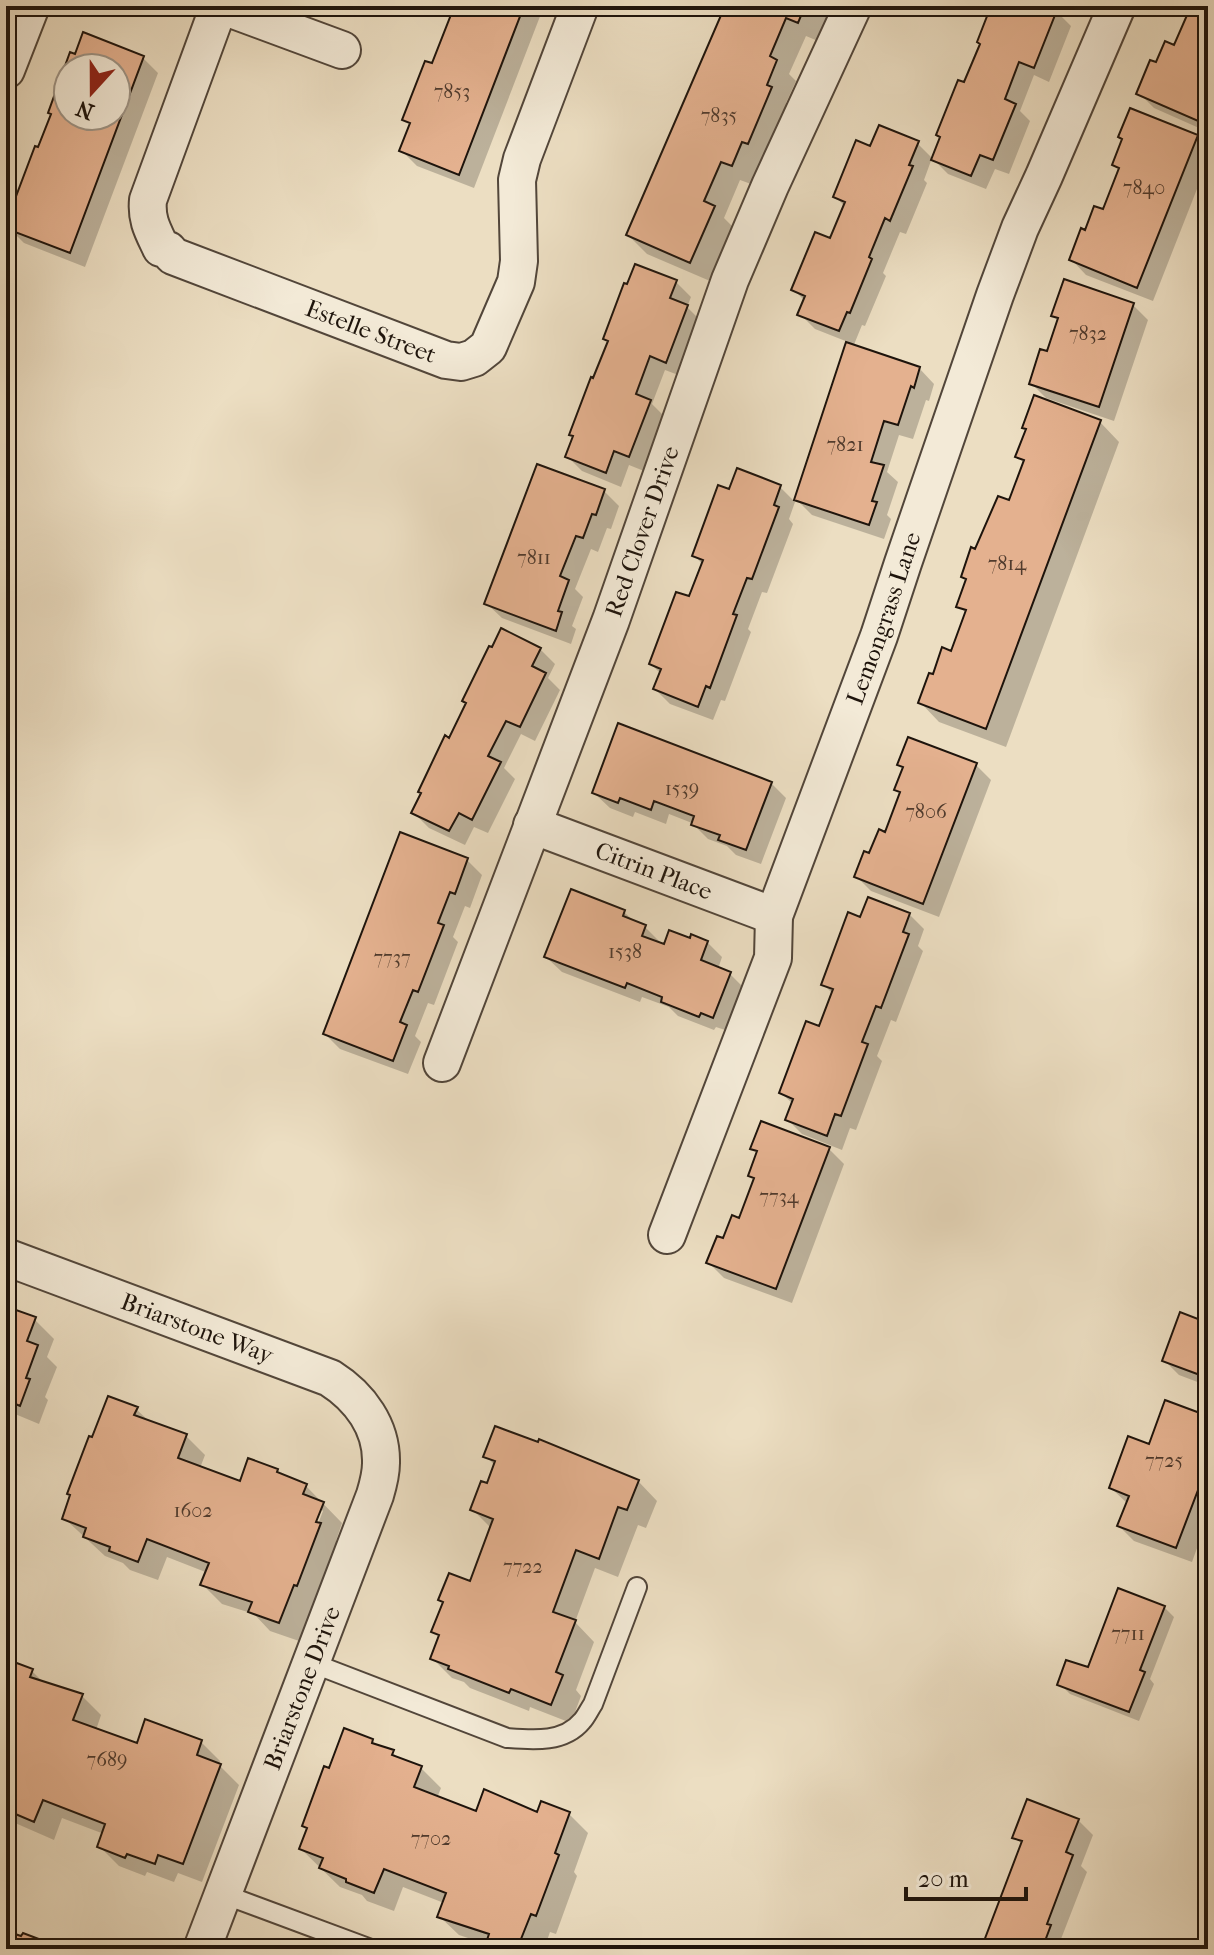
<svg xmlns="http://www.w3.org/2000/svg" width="1214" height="1955" viewBox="0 0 1214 1955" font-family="'IM FELL French Canon',serif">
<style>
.shadow{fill:#0003;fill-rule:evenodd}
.building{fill:#e4b18f;stroke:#1e140c;stroke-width:2;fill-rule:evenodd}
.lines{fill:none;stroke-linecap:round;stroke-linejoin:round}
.service-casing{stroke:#52463a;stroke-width:22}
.minor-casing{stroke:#52463a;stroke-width:40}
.service{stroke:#f3ead7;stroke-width:18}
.minor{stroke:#f3ead7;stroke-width:36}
.labels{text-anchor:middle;stroke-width:6;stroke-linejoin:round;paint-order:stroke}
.number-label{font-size:20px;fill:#503b2d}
.street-label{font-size:24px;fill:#1e140c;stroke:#f3ead7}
</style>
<rect width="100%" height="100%" fill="#ecdec2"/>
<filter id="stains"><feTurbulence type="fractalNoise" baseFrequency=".0025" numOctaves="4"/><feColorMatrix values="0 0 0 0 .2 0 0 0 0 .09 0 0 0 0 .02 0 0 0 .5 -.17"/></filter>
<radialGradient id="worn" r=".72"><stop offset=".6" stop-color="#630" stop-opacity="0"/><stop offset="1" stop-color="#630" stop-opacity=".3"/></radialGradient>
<path class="shadow" d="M446,6H544L474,188L417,166L402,151L411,126L405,119L433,66L453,15L446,8Z
M727,6H833L818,41L806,36L789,74L796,81L786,103L791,108L767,163L761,160L751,184L740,180L724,218L733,227L710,281L647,254L628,235Z
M993,6H1063L1060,15L1071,26L1049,82L1034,75L1020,111L1030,121L1009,174L995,169L986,189L948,174L932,158L924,180L927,183L906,234L900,232L883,273L886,276L865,326L862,325L853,347L919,368L934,384L929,401L926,400L913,439L899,435L887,472L898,482L887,515L891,519L884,539L812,515L797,500L848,342L815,329L800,314L805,301L794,290L831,241L845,207L835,196L872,148L917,143L933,159L982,44Z
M1190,6H1208V132L1154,108L1139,93L1157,65L1175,47L1192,8Z
M84,35L143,58L158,73L85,267L24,243L9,228L39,150L71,55L76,57ZM68,68H116V116H68Z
M1196,137L1208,148V161L1153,301L1086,275L1071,259L1086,233L1104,212L1120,171L1114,165Z
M676,282L691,297L687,307L702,322L681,376L665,370L652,404L665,417L644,471L629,465L621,487L582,471L567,456L609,342L605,339Z
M1133,305L1148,320L1114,421L1046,398L1031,383L1048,353L1059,321L1053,315Z
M1100,422L1119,442L1006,747L939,722L920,702L934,677L952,653L967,614L959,606L968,581L963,576L976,551L1010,502L1024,463L1018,457L1027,431L1024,428Z
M780,487L795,502L789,519L793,524L767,593L762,592L748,629L751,632L725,701L721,700L713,720L670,704L655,689L661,674L651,664L690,599L703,565L694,555L730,491Z
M604,491L619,506L611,529L607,528L598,552L591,549L575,589L583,597L572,626L576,629L571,644L502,618L486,603Z
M540,649L555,664L548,678L560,690L535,741L521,734L504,768L515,779L488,833L474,827L465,845L429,828L414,813L450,741Z
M899,765H976L991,780L939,917L871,891L856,876L886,834L902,794L897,789L904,770Z
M771,783L786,798L761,864L736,855L727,846L708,839L692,823L669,814L666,824L635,812L633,817L610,808L594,793Z
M467,860L482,875L470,908L465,906L453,937L458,942L434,1005L428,1003L415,1036L421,1042L408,1074L340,1049L325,1034Z
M624,912L636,923L645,927L660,942L659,945L665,947L707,942L722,957L718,969L730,974L745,989L728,1031L716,1027L714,1030L678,1016L669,1007L642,997L640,1002L562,972L546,957Z
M909,914L924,929L918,946L923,951L896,1022L891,1020L877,1056L882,1061L856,1130L850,1128L842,1150L802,1134L787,1119L793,1104L781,1093L821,1028L833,994L823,984L861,919Z
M826,1146L844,1164L792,1303L724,1278L709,1263L740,1220L756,1181L750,1175L758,1154L753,1148Z
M6,1304L13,1307L20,1314L34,1319L54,1339L47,1357L57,1367L45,1397L48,1400L39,1424L15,1414L6,1439Z
M1208,1313V1386L1179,1375L1164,1360L1204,1324Z
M136,1409L151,1423L186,1436L205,1455L200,1468L241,1483L277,1471L283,1477L306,1486L342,1523L336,1541L340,1545L317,1604L313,1603L299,1641L270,1631L254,1614L222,1604L203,1585L208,1573L167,1557L158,1580L130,1570L123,1563L105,1556L64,1518L93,1439ZM320,1508L323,1511L315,1532L311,1530Z
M1208,1418V1518L1192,1562L1134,1541L1119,1526L1128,1504L1111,1488L1150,1446Z
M486,1456L638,1481L657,1501L646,1528L638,1525L618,1577L595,1568L575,1622L594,1642L576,1690L581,1696L571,1723L530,1707L529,1711L470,1688L464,1682L452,1678L432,1658L440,1637L434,1631L444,1603L441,1600L471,1583L492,1529L473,1510L488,1486L495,1466Z
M6,1480L14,1488L6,1511Z
M1164,1607L1174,1617L1150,1679L1154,1684L1139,1721L1070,1694L1060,1684L1089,1670Z
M6,1661L32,1671L45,1684L82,1696L101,1715L96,1730L138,1746L201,1742L220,1761L219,1765L239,1785L202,1882L178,1873L174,1882L147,1872L145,1876L119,1866L99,1846L104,1834L62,1818L54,1840L6,1819Z
M372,1741L379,1747L392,1752L400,1760L421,1768L441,1788L437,1798L478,1814H569L588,1833L574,1872L577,1876L556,1934L550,1932L544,1949H494L492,1946L459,1935L439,1916L444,1903L403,1887L394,1911L367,1901L362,1895L340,1887L301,1849L308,1829L304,1825L330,1771Z
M1078,1820L1093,1835L1081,1866L1087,1872L1061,1939L1065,1942L1062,1949H983L1023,1845L1015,1837Z"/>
<path class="building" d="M444,6H524L459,175L399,151L410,123L402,120L425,61L432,63L452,12L443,9Z
M725,6H805L798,23L786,18L770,56L777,60L767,85L772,87L748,144L742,142L732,166L721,162L704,201L715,206L690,263L626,235Z
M991,6H1048L1057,10L1034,68L1019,62L1005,99L1016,104L993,160L980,155L971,176L931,160L940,137L936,135L958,80L964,82L980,44L977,42Z
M1191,6H1208V117L1205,124L1136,94L1150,60L1156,62L1165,41L1174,45Z
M83,32L144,56L70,253L7,229L14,207H12L35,146L38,147L51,114L48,113L70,52L75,54ZM68,68H116V116H68Z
M1130,108L1198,135L1137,288L1069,260L1081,228L1085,230L1094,206L1103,209L1119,168L1112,165L1122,139L1118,137Z
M879,125L919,141L909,165L913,166L890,221L885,218L869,257L872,259L850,313L847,312L839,331L797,315L805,296L791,290L815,232L830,238L845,202L833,197L856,140L870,146Z
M635,264L677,280L670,298L688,305L666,363L650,356L636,394L651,400L629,457L614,451L606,473L565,457L573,436L569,435L591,377L593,378L608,341L603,339L624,283L627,284Z
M1064,279L1134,303L1099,407L1029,384L1040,349L1047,351L1058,318L1051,316Z
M846,342L920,367L914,388L911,386L898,425L884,421L871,462L884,465L872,501L877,502L869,525L794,500Z
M1034,395L1101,420L986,729L918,703L929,673L933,674L942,647L951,651L966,610L956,607L966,579L961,577L971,547L975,549L998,496L1009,500L1024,460L1015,457L1026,429L1022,428Z
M537,464L605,489L596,515L592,514L583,538L576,536L560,576L569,580L558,611L562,612L556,631L484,604Z
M737,468L781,485L774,505L779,507L752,579L747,578L733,614L737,615L710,688L706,686L698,707L653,689L661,669L649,664L676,592L689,596L703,560L692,556L718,485L729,489Z
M501,628L541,648L532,666L546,673L520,727L506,721L488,756L501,762L472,820L459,813L449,831L411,813L421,793L418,792L445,735L449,738L466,703L462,701L489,646L492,647Z
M618,723L772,782L746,850L718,840L720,835L691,825L694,816L654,801L651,810L620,798L618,803L592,793Z
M908,737L977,763L923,904L854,877L864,851L869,853L879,829L885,832L900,792L894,790L903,767L897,765Z
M400,832L468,858L455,894L450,892L438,923L444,925L418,992L413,990L400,1022L407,1025L393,1061L323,1034Z
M571,889L625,910L623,916L646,925L642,936L664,944L669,930L690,938L691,934L708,941L701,960L731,972L713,1018L701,1013L699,1017L661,1002L662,997L627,983L625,988L544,957Z
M868,897L910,913L903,932L909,934L881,1008L876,1006L862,1042L868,1044L841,1116L835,1114L827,1136L785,1120L793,1099L779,1093L806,1021L819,1026L833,989L821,985L848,912L860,917Z
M761,1121L830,1147L776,1289L706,1263L717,1236L723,1238L732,1215L739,1218L754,1178L748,1176L757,1151L750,1149Z
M6,1302L15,1305L13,1309L36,1317L27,1341L38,1345L26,1378L30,1379L20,1406L6,1400Z
M1208,1308V1378L1162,1361L1180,1312L1203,1321Z
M108,1396L138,1407L134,1415L187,1434L178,1458L240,1481L248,1458L278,1469L277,1472L307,1484L303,1494L324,1502L316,1522L321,1523L297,1586L294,1585L279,1623L248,1612L252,1602L200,1585L209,1563L147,1539L138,1562L109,1551L110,1547L83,1537L86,1528L62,1519L70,1495L67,1494L89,1436L92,1437Z
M1165,1400L1208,1416V1479L1203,1477L1176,1548L1117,1526L1129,1496L1109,1488L1128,1436L1149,1444Z
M495,1426L538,1442L539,1439L639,1480L627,1510L618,1507L599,1559L576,1550L553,1612L576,1620L556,1672L563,1675L551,1705L511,1689L509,1693L448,1669L449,1666L430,1659L439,1635L431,1632L443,1602L438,1600L449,1573L470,1581L493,1519L470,1510L481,1481L487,1483L495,1461L483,1457Z
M1118,1588L1165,1606L1140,1670L1145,1672L1129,1712L1057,1685L1066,1660L1088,1667Z
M6,1659L33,1669L30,1677L83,1694L73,1720L137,1743L145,1719L202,1740L197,1755L221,1764L183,1864L158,1855L155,1864L127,1854L125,1858L97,1847L105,1824L43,1800L34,1822L6,1810Z
M344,1728L373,1739L372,1743L394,1750L392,1755L422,1766L414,1787L476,1811L484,1789L537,1812L541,1801L570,1812L555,1853L559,1855L536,1916L531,1914L517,1949H502L486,1943L489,1934L437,1917L446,1893L384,1869L374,1893L346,1882V1879L319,1868L323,1858L299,1849L307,1828L302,1826L324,1766L329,1768Z
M1027,1799L1079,1819L1066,1852L1073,1855L1047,1924L1051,1925L1042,1949H981L1022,1841L1012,1838Z
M6,1931L21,1936L23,1933L65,1949H6Z"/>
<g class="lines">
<g class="service-casing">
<path id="service" d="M312,1663L507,1738C533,1740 564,1743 582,1721C586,1717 589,1710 593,1704L637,1587
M223,1894L371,1949"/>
</g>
<g class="minor-casing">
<g id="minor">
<path id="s1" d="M219,6L148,200C146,220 153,231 161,248L168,250L173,256L446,360L461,362L474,358L488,347L516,282L519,261L517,180L522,159L580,6"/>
<path d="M223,6L342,50"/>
<path d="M6,70L31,6"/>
<path id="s2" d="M532,825L774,916"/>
<path id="s3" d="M442,1063L611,620L730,280L770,186L853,6"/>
<path id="s4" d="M667,1235L773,958L774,916L879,636L903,563L995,295L1020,228L1044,176L1117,6"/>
<path id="s5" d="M6,1257L330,1378C360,1397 382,1427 381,1463C381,1474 378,1485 375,1495L202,1949"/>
</g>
</g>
<use href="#service" class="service"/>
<use href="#minor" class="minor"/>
</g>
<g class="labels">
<g class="number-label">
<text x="452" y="98">7853</text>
<text x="719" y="122">7835</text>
<text x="1144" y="194">7840</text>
<text x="1088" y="340">7832</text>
<text x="845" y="451">7821</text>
<text x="534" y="564">7811</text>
<text x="1007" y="570">7814</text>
<text x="682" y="795">1539</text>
<text x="926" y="818">7806</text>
<text x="625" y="958">1538</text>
<text x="392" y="964">7737</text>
<text x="779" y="1203">7734</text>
<text x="1164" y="1467">7725</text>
<text x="193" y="1517">1602</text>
<text x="523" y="1573">7722</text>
<text x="1128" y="1640">7711</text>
<text x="107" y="1766">7689</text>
<text x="431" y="1845">7702</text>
</g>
<g class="street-label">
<text dy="8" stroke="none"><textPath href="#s1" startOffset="484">Estelle Street</textPath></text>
<text dy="8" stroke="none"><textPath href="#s3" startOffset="568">Red Clover Drive</textPath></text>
<text dy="8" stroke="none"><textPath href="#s4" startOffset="656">Lemongrass Lane</textPath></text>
<text dy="8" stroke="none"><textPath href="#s2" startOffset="130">Citrin Place</textPath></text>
<text dy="8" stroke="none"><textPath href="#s5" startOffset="204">Briarstone Way</textPath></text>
<text transform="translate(302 1688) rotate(-69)" y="8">Briarstone Drive</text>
</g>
</g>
<rect width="1214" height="1955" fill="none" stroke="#ecdec2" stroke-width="32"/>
<rect x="8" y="8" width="1198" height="1939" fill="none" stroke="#1e140c" stroke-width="4"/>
<rect x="16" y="16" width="1182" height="1923" fill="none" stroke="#1e140c" stroke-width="2"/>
<g transform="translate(92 92) rotate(201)"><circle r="38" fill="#f3ead7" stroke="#9e9486" stroke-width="2"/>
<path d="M0-6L14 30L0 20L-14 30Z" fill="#8f2418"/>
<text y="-12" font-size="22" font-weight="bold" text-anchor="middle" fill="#1e140c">N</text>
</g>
<path d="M906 1887v12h120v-12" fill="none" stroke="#1e140c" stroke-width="4"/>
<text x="918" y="1887" font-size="24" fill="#1e140c" stroke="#f3ead7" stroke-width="6" paint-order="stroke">20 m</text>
<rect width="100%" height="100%" filter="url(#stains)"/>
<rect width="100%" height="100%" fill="url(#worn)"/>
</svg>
